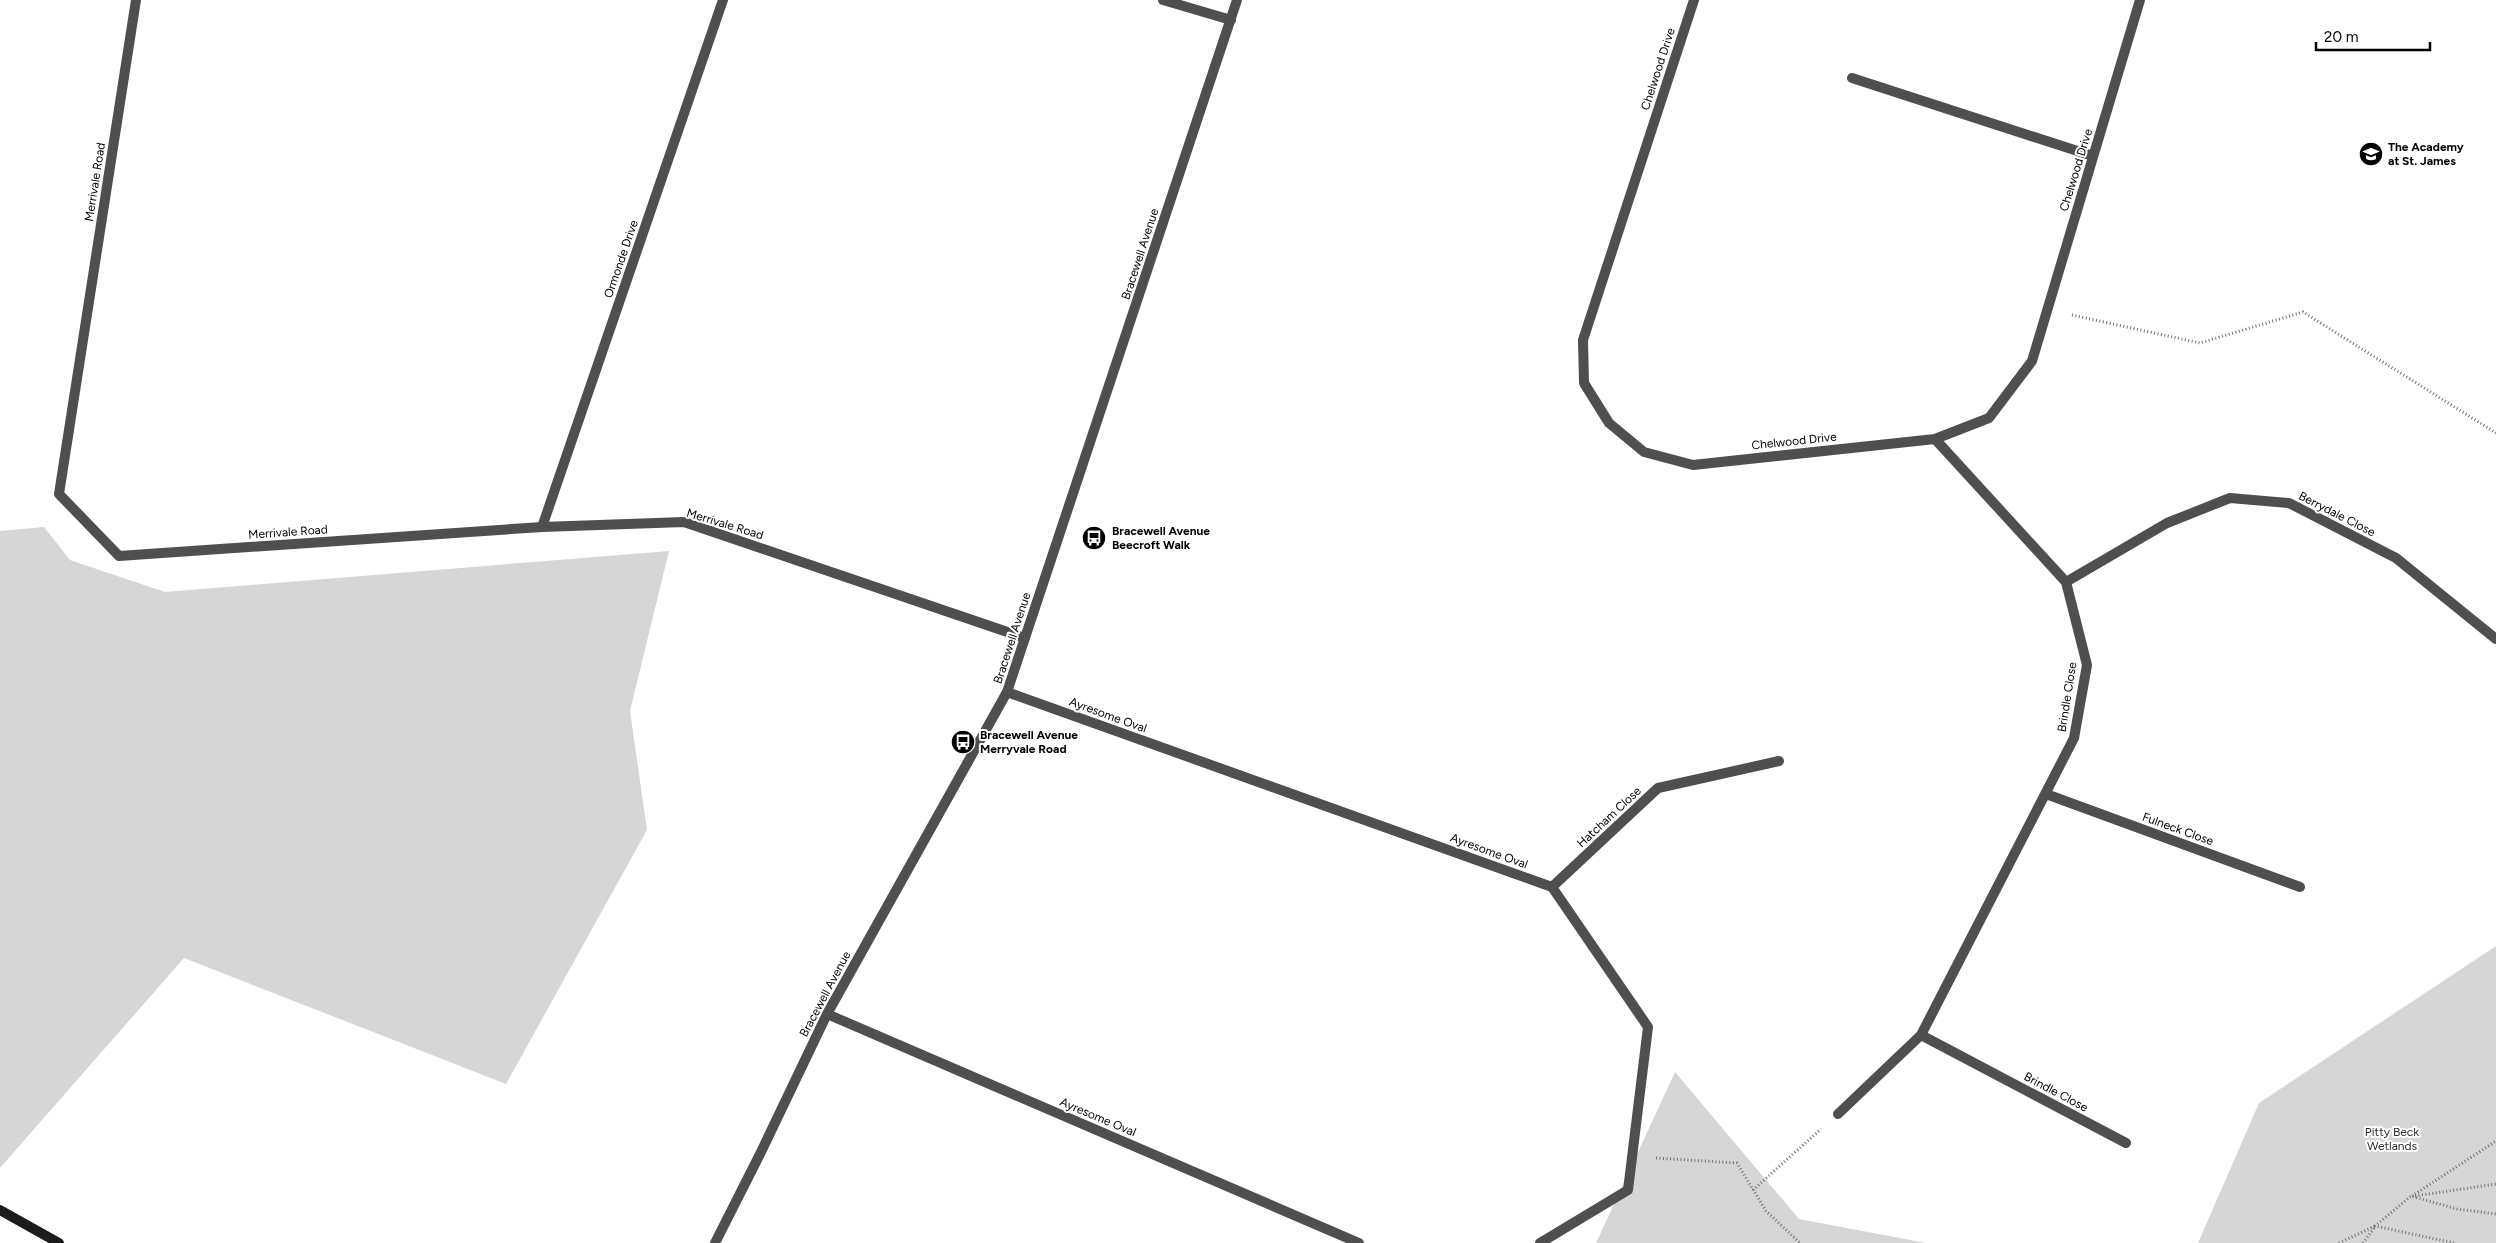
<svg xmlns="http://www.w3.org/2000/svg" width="2496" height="1243" viewBox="0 0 2496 1243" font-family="Figtree,sans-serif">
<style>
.green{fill:#d6d6d6}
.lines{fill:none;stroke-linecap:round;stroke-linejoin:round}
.path{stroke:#717171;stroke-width:3;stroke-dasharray:1 2.5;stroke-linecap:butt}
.street{stroke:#4f4f4f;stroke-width:10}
.secondary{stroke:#1c1c1c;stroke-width:10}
.labels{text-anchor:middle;stroke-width:4;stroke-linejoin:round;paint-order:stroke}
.street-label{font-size:12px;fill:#000;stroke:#fff}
.poi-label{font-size:12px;font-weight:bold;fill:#000;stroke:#fff;text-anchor:start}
.park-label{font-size:12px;fill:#2d2d2d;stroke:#fff}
</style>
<rect width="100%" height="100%" fill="#fff"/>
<path class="green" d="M44,527L70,560L165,592L669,551L630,711L647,830L506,1084L184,958L0,1168V531Z
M2496,946V1243H2198L2259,1103Z
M1675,1072L1799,1219L1926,1243H1596Z"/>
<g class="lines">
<path class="path" d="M2072,315L2200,343L2303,312L2496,433
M1656,1158L1737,1163L1766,1211L1800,1243
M1753,1190L1821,1129
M2412,1196L2496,1141
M2415,1196L2496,1184
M2339,1243L2375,1226
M2363,1243L2375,1227
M2454,1243L2375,1226L2411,1196L2457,1209L2496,1214"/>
<path class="street" d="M136,0L59,494L119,556L542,527L684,522L1025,638
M1163,0L1231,20
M1694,0L1583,340L1584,383L1609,423L1644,452L1693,465L1935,439L1989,418L2032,361L2140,0
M1852,78L2093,156
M542,527L723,0
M2066,582L2167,523L2230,498L2289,503L2396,558L2496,639
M1007,692L1552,887L1648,1027L1628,1190L1540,1243
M2046,794L2300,887
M1552,887L1658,788L1779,761
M827,1014L1359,1243
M1921,1035L2126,1143
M1838,1114L1921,1035L2074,738L2087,665L2066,582L1935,439
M715,1243L761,1152L827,1014L1007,692L1237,0"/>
<path class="secondary" d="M0,1210L59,1243"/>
</g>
<defs>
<g id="school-disc" transform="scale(1.25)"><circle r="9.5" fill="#000" stroke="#fff"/><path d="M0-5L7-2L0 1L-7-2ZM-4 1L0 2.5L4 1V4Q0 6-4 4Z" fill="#fff"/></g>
<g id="bus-disc" transform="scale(1.25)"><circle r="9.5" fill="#000" stroke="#fff"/><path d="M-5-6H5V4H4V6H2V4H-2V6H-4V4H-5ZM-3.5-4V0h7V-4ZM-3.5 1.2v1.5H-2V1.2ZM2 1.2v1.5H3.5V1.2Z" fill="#fff"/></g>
</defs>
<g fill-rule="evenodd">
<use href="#school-disc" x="2371" y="154"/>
<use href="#bus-disc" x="1094" y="538"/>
<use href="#bus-disc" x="963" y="742"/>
</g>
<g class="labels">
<g class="street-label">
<text transform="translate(1658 69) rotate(-72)" y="4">Chelwood Drive</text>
<text transform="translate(2076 170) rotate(-73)" y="4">Chelwood Drive</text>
<text transform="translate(95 182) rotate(-81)" y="4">Merrivale Road</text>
<text transform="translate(1140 254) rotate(-72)" y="4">Bracewell Avenue</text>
<text transform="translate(621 259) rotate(-71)" y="4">Ormonde Drive</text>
<text transform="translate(1794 441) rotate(-6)" y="4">Chelwood Drive</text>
<text transform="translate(2337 514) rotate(27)" y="4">Berrydale Close</text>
<text transform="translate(725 524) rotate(17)" y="4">Merrivale Road</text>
<text transform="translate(288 532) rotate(-4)" y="4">Merrivale Road</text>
<text transform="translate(1012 638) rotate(-72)" y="4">Bracewell Avenue</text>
<text transform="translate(2067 697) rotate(-81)" y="4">Brindle Close</text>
<text transform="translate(1108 715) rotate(20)" y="4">Ayresome Oval</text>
<text transform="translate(1609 817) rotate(-43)" y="4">Hatcham Close</text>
<text transform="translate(2178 829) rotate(20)" y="4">Fulneck Close</text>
<text transform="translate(1489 851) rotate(20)" y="4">Ayresome Oval</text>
<text transform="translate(825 994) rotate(-62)" y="4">Bracewell Avenue</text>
<text transform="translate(2056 1092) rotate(28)" y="4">Brindle Close</text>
<text transform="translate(1098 1117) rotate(23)" y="4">Ayresome Oval</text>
</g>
<g class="poi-label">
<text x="2388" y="151">The Academy<tspan x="2388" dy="14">at St. James</tspan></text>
<text x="1112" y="535">Bracewell Avenue<tspan x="1112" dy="14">Beecroft Walk</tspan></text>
<text x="980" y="739">Bracewell Avenue<tspan x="980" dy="14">Merryvale Road</tspan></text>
</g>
<g class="park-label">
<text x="2392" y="1136">Pitty Beck<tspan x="2392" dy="14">Wetlands</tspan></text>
</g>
</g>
<path d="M2316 42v8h114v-8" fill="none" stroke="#000000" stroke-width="2.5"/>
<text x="2324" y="42" font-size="15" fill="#000000" stroke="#ffffff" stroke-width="4" paint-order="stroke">20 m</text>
</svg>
